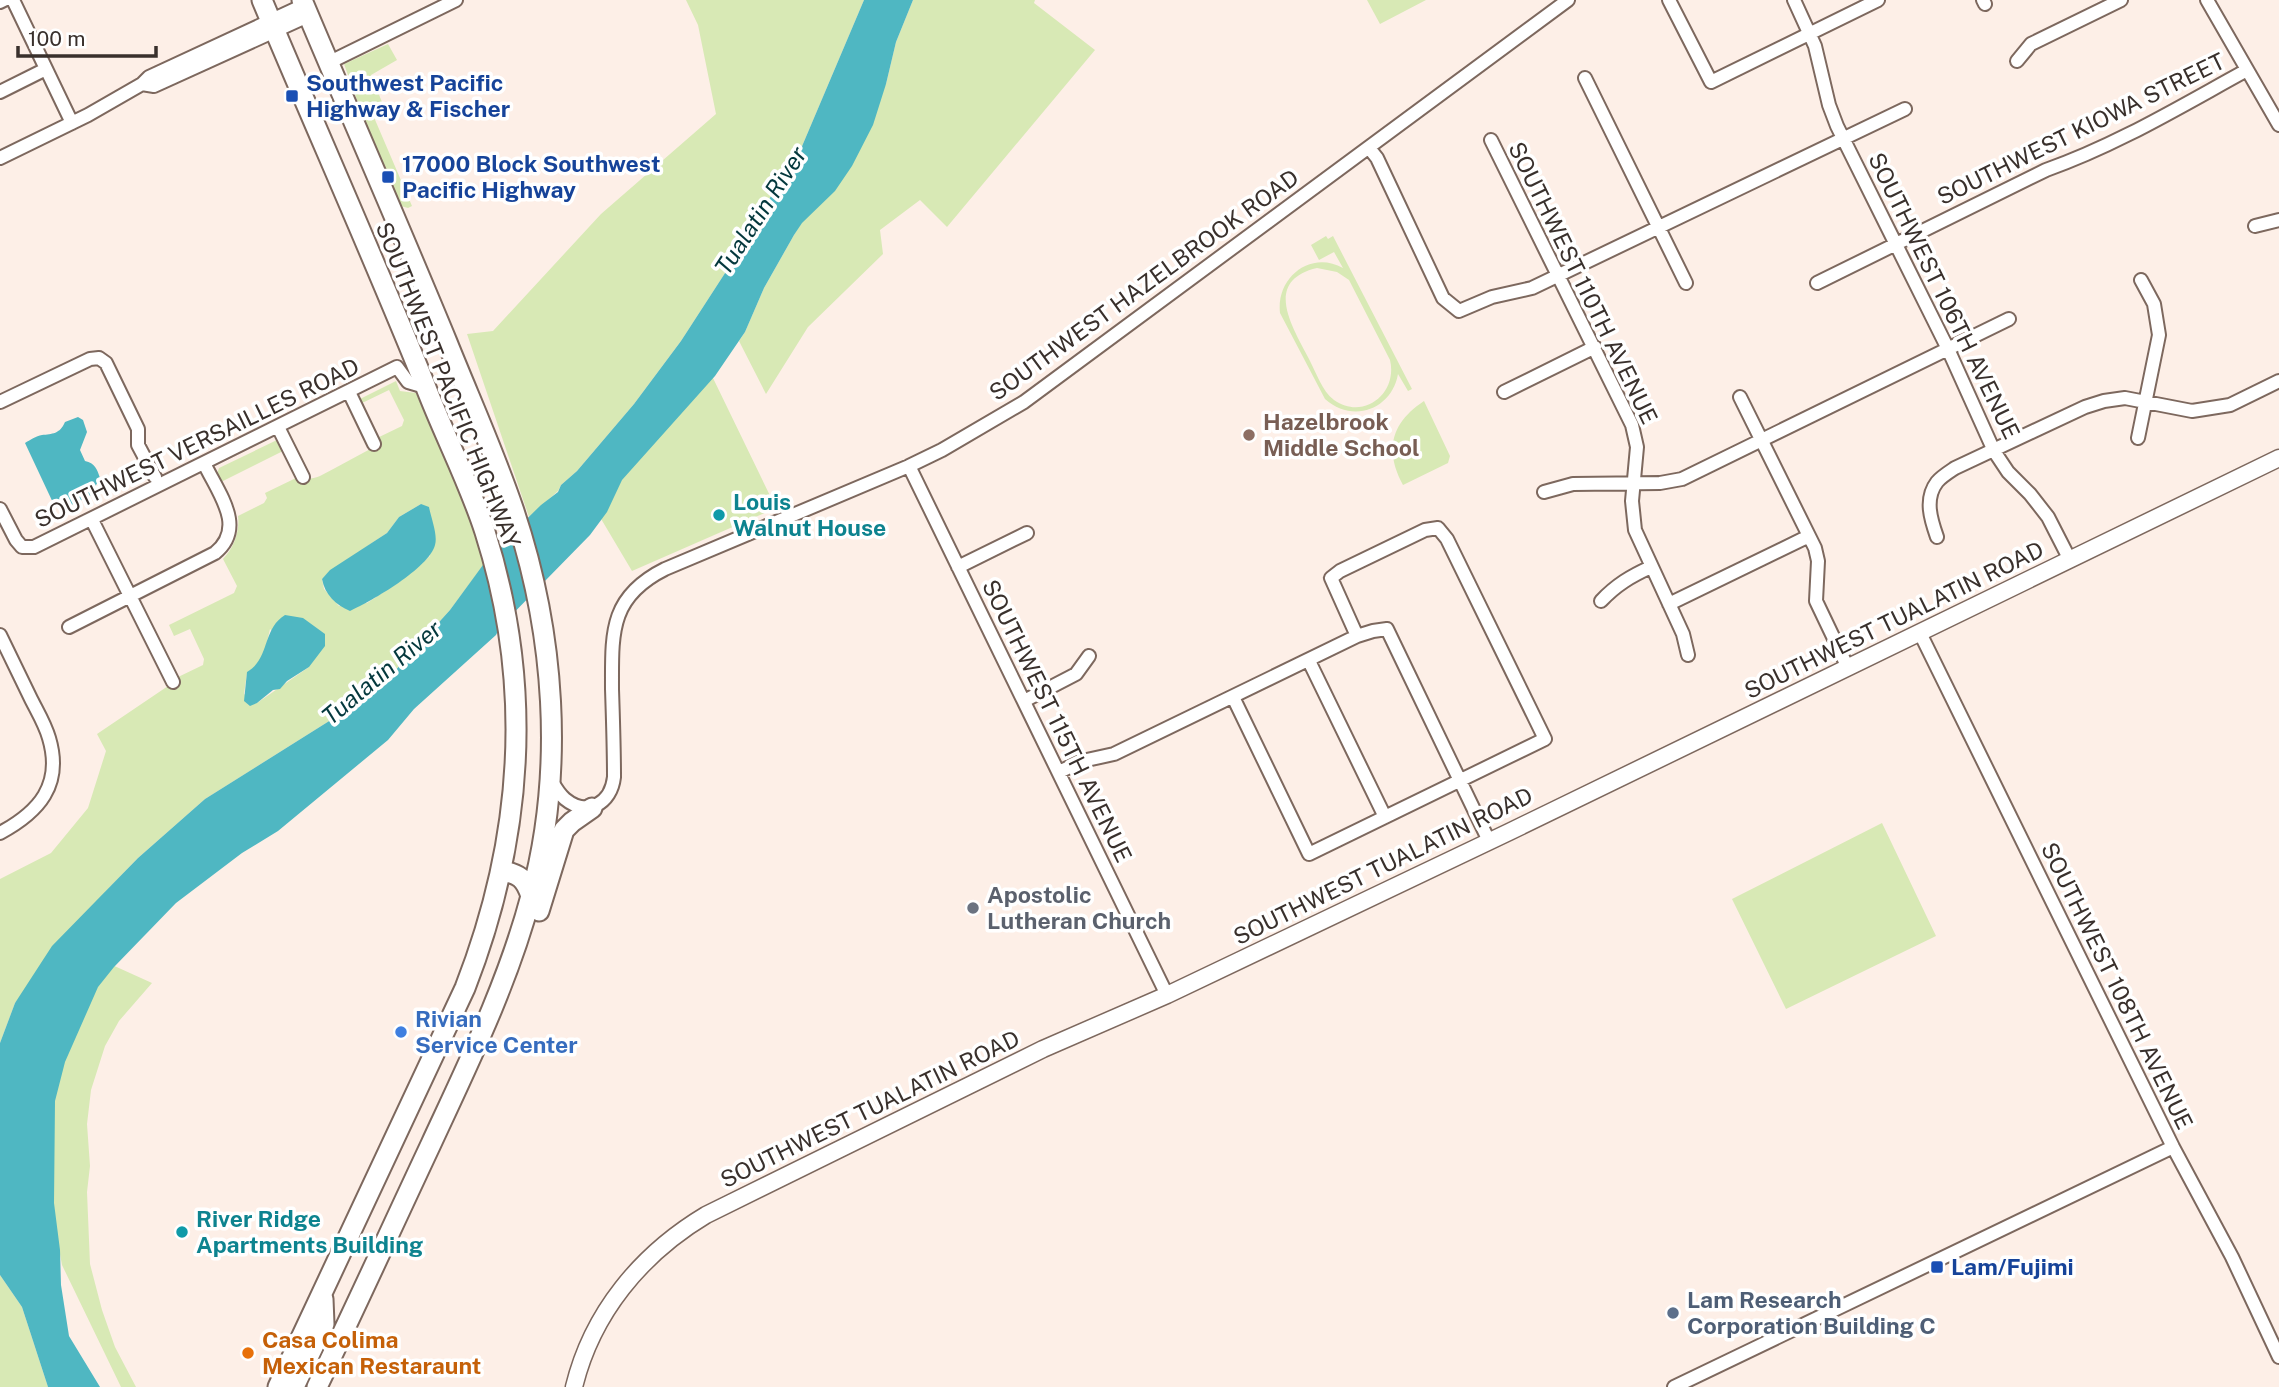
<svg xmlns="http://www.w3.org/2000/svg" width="2279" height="1387" viewBox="0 0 2279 1387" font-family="'Public Sans',sans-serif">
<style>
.green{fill:#d8e9b5;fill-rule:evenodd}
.water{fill:#4fb7c2}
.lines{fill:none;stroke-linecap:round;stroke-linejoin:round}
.minor-casing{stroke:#7d685e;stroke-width:16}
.major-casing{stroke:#7d685e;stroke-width:19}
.highway-casing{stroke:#7d685e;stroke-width:23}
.minor{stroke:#fff;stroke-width:12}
.major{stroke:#fff;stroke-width:16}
.highway{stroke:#fff;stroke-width:19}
.transit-dot{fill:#1a4fb4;stroke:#fff;stroke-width:2.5}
.education-dot{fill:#8d6e63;stroke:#fff;stroke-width:2.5}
.culture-dot{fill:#0f9aa8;stroke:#fff;stroke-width:2.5}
.worship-dot{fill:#6b7280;stroke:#fff;stroke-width:2.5}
.shop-dot{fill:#3f7fe0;stroke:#fff;stroke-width:2.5}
.service-dot{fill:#5c6f8a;stroke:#fff;stroke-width:2.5}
.food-dot{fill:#e8710a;stroke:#fff;stroke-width:2.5}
.labels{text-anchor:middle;stroke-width:7;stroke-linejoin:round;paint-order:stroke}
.transit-label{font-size:23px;font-weight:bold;fill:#164399;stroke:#fff;text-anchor:start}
.street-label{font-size:23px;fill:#39302c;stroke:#fff}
.education-label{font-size:23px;font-weight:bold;fill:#785e54;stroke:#fff;text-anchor:start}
.culture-label{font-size:23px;font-weight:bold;fill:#0d838f;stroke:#fff;text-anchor:start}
.worship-label{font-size:23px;font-weight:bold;fill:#5b616d;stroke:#fff;text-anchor:start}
.shop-label{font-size:23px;font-weight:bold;fill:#366cbe;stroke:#fff;text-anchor:start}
.service-label{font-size:23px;font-weight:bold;fill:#4e5e75;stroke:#fff;text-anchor:start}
.food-label{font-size:23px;font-weight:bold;fill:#c56008;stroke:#fff;text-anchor:start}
.water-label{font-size:24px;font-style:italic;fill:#04383d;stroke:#fff}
</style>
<rect width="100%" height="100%" fill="#fdefe7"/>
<path class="green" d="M686,0H864L800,151L759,215L751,233L681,341L634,404L577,471L561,485L558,491L529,517L467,334L493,331L601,214L716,114L698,25Z
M913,0H1035L1034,3L1095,50L947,227L920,200L880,230L883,254L808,327L766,394L739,341L745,332L764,288L794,235L886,84L896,42Z
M1367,0H1426L1380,24Z
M388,44L397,60L371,75L382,102L370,108L412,206L408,208L401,206L361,111L344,64Z
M1326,236L1328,239L1333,236L1412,389L1408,391L1398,374C1392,409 1353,424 1325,399L1280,313C1276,277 1311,250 1343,268L1334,252L1319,260L1311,245ZM1317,268L1337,272L1349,280L1390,360C1398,393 1364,421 1334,400C1322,391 1316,372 1309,359C1293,328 1262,281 1317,268Z
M712,376L776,508L632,571L591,502Z
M396,381L400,391L416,393L459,489L485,563L450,610L394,672L334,718L205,799L138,858L107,890L15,1003L0,1043V879L51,853L88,808L106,751L97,734L171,684L176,678L203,665L204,659L190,629L174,636L169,625L234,593L237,586L223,559C234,548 240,531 238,516L264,503L267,498L265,493L296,478L298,482C306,478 313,479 320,476C340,466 358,455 378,445L375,439L402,426L404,420L389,390L358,405L356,401ZM421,504L430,556L399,582L367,603L339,606L324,589L322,579L330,571L387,533L399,517ZM270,629L309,667L257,703L244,694L247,673C263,663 266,647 270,629Z
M1424,401L1450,456L1448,463L1403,485C1384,450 1391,423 1424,401Z
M277,440L283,451L221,482L217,474L219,468Z
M1882,823L1936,936L1786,1009L1732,899Z
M110,964L152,983L119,1021L105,1046L91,1090L87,1124L90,1166L87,1192L90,1264L102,1310L115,1347L136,1387H121L62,1265L55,1227L50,1129L63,1050Z
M0,1275L22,1307L48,1387H0Z"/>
<path class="water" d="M864,0H913L896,42L886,84L873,125L852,166L835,191L802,223L794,235L764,288L745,332L715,376L622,480L607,512L590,535L500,627L496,635L414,709L388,740L278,831L242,853L176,903L114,967L98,987L65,1062L55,1101L54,1203L60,1250L61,1285L69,1336L100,1387H48L22,1307L0,1275V1043L15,1003L52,946L138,858L205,799L334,718L394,672L450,610L491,554L541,505L558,492L561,485L577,471L634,404L681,341L751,233L759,215L800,151Z
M78,417L83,420L87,432L80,450L85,461C95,463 97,469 100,478L90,496L63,509L55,507L25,443C30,440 36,436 42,435C52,434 60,434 65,422Z
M421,504L429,507C431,518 438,535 435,545C429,568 372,601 350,611C336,605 325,595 322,579L330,570L387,533L399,517Z
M285,615L303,618L325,634V646L309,667L287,681L280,689L273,690L257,703L250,706L244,701L247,672C270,659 262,629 285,615Z"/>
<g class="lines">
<g class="minor-casing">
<path id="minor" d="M13,0L72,123
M1669,0L1711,82L1878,0
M1794,0L1815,46L1829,105L1837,126L1948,349L1994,451L2008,472L2030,494L2048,517L2070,560
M1983,0L1985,4
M2207,0L2279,125
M0,2L4,0
M2017,61L2031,44L2121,0
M328,63L456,0
M1585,78L1686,283
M142,84L154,86L308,16
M0,92L46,69
M1491,140L1632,425L1637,447L1632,501L1635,530L1683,634L1688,655
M1369,148L1377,158L1443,298L1459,311L1492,297L1532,288L1905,109
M0,158L88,115L142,84L149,77L304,5
M2255,226L2279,220
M1817,283L2046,170C2117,145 2181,106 2247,70
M349,392L374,444
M1504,392L1595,347
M1740,397L1815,548L1818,561L1816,601L1848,668
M0,402L90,359L99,358L106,363L138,429V445L155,477
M278,427L303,477
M2138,438L2159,335L2154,304L2141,280
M909,466L1167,995
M1544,492L1573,484L1660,483L1682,479L2009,319
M0,509L16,540L22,547H34L397,367L408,382L425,387
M92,520L173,682
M1937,537C1931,520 1924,499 1937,482C1941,477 1949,472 1955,468L2085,407L2104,401L2125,398L2192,411L2230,405L2279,381
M958,567L1027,533
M1601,601C1616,585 1631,576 1651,567
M1669,604L1809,536
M69,627L215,553C247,527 218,493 204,463
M1920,633L2173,1147L2232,1257L2279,1357
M0,635C10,656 21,678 31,699C37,711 45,724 49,738C63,785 39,812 0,833
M1309,661L1385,817
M1233,697L1309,854L1545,739L1447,539L1438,528L1425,530L1340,571L1331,578L1357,636
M1024,701L1076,674L1089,656
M1059,772L1082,761L1114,754L1357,636L1373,631L1387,629L1489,841
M551,780C555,787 559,794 565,799C587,817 611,804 614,777C614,748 613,719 612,689C612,633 609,597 665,569L909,466L942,450L1024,402L1568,0
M1674,1387L2173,1147"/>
</g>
<g class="major-casing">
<path id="major" d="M574,1387C592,1313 641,1254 706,1215L1043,1049L1167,995L1509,832L2279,458"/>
</g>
<g class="highway-casing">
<path id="highway" d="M262,0C316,129 373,256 425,385C444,435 469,482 485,532C534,686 523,839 465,988L278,1387
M302,0C350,114 400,228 447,342C469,397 494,452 513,508C555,632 565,770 531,896C508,983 468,1064 431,1144C393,1225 356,1306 317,1387
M502,871C519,874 525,878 531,896
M539,911L564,830L572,822L592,808
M294,1387L324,1324L323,1299"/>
</g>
<use href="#minor" class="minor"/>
<use href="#major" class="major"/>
<use href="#highway" class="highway"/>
</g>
<g class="transit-dot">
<rect x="285" y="89" width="14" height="14" rx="3.5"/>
<rect x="381" y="170" width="14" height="14" rx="3.5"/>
<rect x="1930" y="1260" width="14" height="14" rx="3.5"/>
</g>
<circle class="education-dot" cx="1249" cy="435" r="7"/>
<g class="culture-dot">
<circle cx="719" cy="515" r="7"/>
<circle cx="182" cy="1232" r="7"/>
</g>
<circle class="worship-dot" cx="973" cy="908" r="7"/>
<circle class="shop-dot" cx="401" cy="1032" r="7"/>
<circle class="service-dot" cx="1673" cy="1313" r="7"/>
<circle class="food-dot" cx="248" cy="1353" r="7"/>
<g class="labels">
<g class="transit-label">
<text x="306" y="91">Southwest Pacific<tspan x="306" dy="26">Highway &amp; Fischer</tspan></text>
<text x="402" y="172">17000 Block Southwest<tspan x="402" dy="26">Pacific Highway</tspan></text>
<text x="1951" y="1275">Lam/Fujimi</text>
</g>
<g class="street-label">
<text transform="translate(2081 129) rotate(-26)" y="8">SOUTHWEST KIOWA STREET</text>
<text transform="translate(1583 283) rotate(64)" y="8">SOUTHWEST 110TH AVENUE</text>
<text transform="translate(1144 285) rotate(-36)" y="8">SOUTHWEST HAZELBROOK ROAD</text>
<text transform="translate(1944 296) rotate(64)" y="8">SOUTHWEST 106TH AVENUE</text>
<text transform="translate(448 385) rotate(68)" y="8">SOUTHWEST PACIFIC HIGHWAY</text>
<text transform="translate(197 443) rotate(-26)" y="8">SOUTHWEST VERSAILLES ROAD</text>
<text transform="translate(1894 620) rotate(-26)" y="8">SOUTHWEST TUALATIN ROAD</text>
<text transform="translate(1057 721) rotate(64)" y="8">SOUTHWEST 115TH AVENUE</text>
<text transform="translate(1383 866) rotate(-26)" y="8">SOUTHWEST TUALATIN ROAD</text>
<text transform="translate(2117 986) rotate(64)" y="8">SOUTHWEST 108TH AVENUE</text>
<text transform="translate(870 1109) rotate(-26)" y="8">SOUTHWEST TUALATIN ROAD</text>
</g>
<g class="education-label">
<text x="1263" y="430">Hazelbrook<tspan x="1263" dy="26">Middle School</tspan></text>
</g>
<g class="culture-label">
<text x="733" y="510">Louis<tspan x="733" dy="26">Walnut House</tspan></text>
<text x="196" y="1227">River Ridge<tspan x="196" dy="26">Apartments Building</tspan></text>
</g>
<g class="worship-label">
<text x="987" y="903">Apostolic<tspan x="987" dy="26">Lutheran Church</tspan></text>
</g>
<g class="shop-label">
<text x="415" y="1027">Rivian<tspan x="415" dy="26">Service Center</tspan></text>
</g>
<g class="service-label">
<text x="1687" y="1308">Lam Research<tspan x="1687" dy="26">Corporation Building C</tspan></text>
</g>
<g class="food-label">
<text x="262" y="1348">Casa Colima<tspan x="262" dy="26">Mexican Restaraunt</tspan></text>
</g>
<g class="water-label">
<text transform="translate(761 211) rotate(-57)" y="8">Tualatin River</text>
<text transform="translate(382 673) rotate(-40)" y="8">Tualatin River</text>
</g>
</g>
<path d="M18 46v10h138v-10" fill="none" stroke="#39302c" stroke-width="3.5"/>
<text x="28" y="46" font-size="21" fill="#39302c" stroke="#ffffff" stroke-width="5" paint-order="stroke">100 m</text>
</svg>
